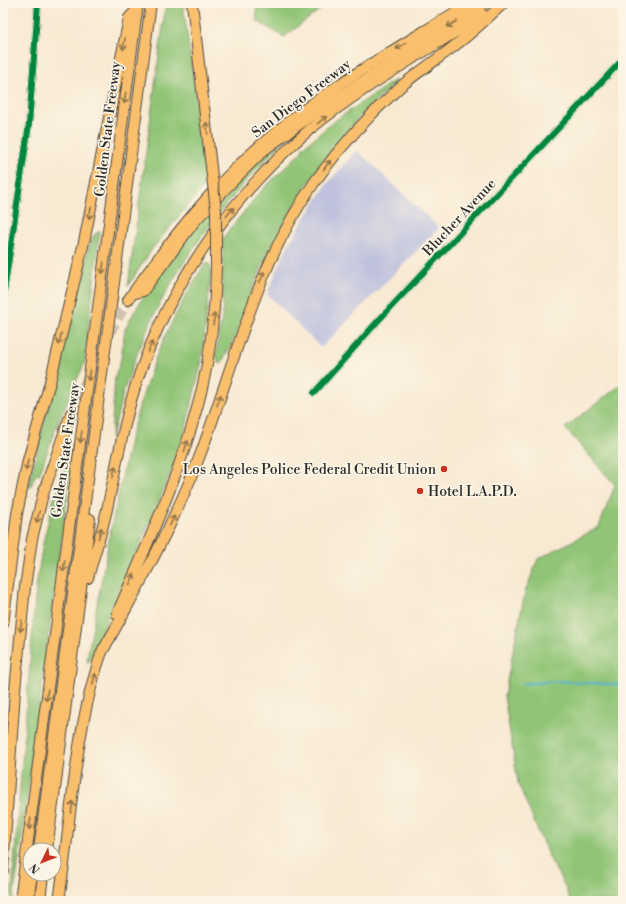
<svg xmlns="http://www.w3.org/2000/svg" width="626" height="904" viewBox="0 0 626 904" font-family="'Libre Bodoni',serif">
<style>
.industrial{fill:#c0c2dd}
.green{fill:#90c476;stroke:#5e7850}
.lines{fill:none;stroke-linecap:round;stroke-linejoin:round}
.stream{stroke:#4fb0ce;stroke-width:2}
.highway-tunnel{stroke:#cfc3b1;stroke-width:10;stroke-dasharray:10 5;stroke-linecap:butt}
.minor-casing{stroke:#4a4844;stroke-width:8}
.highway-casing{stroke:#4a4844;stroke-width:12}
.minor{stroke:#fff;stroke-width:7}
.highway{stroke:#f9bf6d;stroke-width:10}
.highway-bridge-casing{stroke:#4a4844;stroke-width:12;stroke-linecap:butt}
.highway-bridge{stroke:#f9bf6d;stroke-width:10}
.cycleway-casing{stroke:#fcf5e5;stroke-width:8}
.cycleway{stroke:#00873e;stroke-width:6}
.oneway{stroke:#92754c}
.poi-dot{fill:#c8321e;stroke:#fcf5e5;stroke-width:1.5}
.labels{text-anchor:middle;stroke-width:3.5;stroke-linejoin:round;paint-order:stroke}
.street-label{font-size:14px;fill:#2b2b2b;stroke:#fcf5e5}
.poi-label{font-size:14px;fill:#2b2b2b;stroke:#fcf5e5;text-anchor:end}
</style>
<rect width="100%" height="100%" fill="#fcf5e5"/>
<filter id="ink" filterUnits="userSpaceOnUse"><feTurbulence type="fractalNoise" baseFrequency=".025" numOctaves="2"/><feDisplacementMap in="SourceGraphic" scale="8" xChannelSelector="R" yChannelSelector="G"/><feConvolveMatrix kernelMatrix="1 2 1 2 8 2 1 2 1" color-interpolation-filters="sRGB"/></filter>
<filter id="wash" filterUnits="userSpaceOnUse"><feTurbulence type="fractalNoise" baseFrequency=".012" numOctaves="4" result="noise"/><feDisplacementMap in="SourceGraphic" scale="16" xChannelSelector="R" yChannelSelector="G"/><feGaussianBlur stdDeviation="0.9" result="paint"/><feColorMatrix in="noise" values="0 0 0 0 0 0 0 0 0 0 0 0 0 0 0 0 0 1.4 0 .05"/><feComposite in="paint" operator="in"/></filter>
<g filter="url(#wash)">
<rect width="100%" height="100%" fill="#f8e9d2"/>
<path class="industrial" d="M357,150L439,228L321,348L267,294L288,245L327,184Z"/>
<path class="green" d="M166,3H183L207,182L152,249L128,286Z
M256,3H329L284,37L257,21Z
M395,80L396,82L358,118L307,184L269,250L250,295L238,331L222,362L219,364L216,354L223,310V240L226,234L260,192L303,150L302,148L336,120Z
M293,132C227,197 174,263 139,349C132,367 125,385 120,404C117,415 115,429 111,439L115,377L121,359L125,329L138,305L195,227L248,170Z
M100,231L84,364L58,422L39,475L36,474L30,488L28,487L89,247L94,235Z
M206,262L210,265L211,273L201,365L182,444L159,501L88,663L87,658L112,524L131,435L140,404L155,359L167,332L186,295Z
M623,383V901H570L566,889L548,855L518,783L504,696L525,592L538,559L599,527L615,485L565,428Z
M75,436L18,865L17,867H18L13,901H11L36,587L43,543L55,494L59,489Z"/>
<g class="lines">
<path class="stream" d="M522,684L557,681L623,685"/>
</g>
</g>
<g filter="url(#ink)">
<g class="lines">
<path class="highway-tunnel" d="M71,413L99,353L128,300"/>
<g class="minor-casing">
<path id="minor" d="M3,298L29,124L38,3
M314,393L377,322L623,59"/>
</g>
<g class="highway-casing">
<path id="highway" d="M192,3L211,167
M132,294L143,291L195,221L229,185L264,150L323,107L485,3
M128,300C168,243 210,188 264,142C326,87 400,47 470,3
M88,578C94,555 102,532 107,509C117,464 124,419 139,375C172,281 232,196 308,131C361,87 425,52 483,15
M117,614C146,546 178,479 197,408C210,362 215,315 216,267
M3,624L17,514L28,460L50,382L84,242L129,18L137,9
M101,654C138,588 175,522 202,450C236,358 258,261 316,180C341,146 369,115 400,87C418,72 438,59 457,44C473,32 488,17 504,3
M39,850L151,3
M47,850L90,519
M3,870L15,690L25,587L32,539L43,494L71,413
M20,901L138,3
M28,901L32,874
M40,901L43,874
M59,901C71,821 75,725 103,649"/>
</g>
<use href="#minor" class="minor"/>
<use href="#highway" class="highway"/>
<g class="highway-bridge-casing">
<path id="highway-bridge" d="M211,167L216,211V267"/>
</g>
<use href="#highway-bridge" class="highway-bridge"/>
<g class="cycleway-casing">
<path id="cycleway" d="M3,298L29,124L38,3
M314,393L377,322L623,59"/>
</g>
<use href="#cycleway" class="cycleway"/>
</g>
<defs><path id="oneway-shaft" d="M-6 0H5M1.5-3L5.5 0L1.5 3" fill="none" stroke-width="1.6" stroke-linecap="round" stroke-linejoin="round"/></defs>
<g class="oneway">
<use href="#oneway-shaft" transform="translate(452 24) rotate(148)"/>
<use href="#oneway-shaft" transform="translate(124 44) rotate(101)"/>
<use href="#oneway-shaft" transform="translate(401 46) rotate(148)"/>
<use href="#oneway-shaft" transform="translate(125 98) rotate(97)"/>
<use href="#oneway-shaft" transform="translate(322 120) rotate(-38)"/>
<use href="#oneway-shaft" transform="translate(207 128) rotate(-97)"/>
<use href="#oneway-shaft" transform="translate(327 165) rotate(-53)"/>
<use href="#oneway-shaft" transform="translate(230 212) rotate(-50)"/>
<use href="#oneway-shaft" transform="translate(90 213) rotate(101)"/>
<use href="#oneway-shaft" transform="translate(103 268) rotate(97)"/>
<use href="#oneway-shaft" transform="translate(262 277) rotate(-67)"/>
<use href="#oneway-shaft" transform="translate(214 319) rotate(-82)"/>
<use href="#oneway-shaft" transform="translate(60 339) rotate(104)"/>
<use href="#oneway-shaft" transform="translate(150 347) rotate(-67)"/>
<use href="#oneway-shaft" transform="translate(89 375) rotate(97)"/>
<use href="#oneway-shaft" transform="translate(219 400) rotate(-71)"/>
<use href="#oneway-shaft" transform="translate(81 437) rotate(98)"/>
<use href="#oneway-shaft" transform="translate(186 446) rotate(-72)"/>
<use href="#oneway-shaft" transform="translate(27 465) rotate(102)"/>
<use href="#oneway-shaft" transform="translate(114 472) rotate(-79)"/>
<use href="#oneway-shaft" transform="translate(38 517) rotate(103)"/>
<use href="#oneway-shaft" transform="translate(172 521) rotate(-65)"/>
<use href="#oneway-shaft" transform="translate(100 533) rotate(-74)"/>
<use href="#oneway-shaft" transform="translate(64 566) rotate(98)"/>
<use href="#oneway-shaft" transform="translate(132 579) rotate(-67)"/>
<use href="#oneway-shaft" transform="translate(21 626) rotate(96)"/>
<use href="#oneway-shaft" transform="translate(94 679) rotate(-75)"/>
<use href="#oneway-shaft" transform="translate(47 695) rotate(98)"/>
<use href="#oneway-shaft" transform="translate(72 807) rotate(-83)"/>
<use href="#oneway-shaft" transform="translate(30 824) rotate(98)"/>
</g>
</g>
<g class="poi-dot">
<circle cx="444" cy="469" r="4"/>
<circle cx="420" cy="491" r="4"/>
</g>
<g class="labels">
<g class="street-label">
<text transform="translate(301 98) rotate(-37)" y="5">San Diego Freeway</text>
<text transform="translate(107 129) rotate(-83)" y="5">Golden State Freeway</text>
<text transform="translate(459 217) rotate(-47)" y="5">Blucher Avenue</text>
<text transform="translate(65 450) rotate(-82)" y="5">Golden State Freeway</text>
</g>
<g class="poi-label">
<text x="436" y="474">Los Angeles Police Federal Credit Union</text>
<text x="428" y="496" text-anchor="start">Hotel L.A.P.D.</text>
</g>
</g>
<rect width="626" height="904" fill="none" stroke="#fcf5e5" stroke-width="16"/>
<g transform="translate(42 862) rotate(227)"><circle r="19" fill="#fcf5e5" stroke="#a8a49b"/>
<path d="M0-3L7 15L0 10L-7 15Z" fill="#c8321e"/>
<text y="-6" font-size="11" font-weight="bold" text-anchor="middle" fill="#2b2b2b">N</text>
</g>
</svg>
